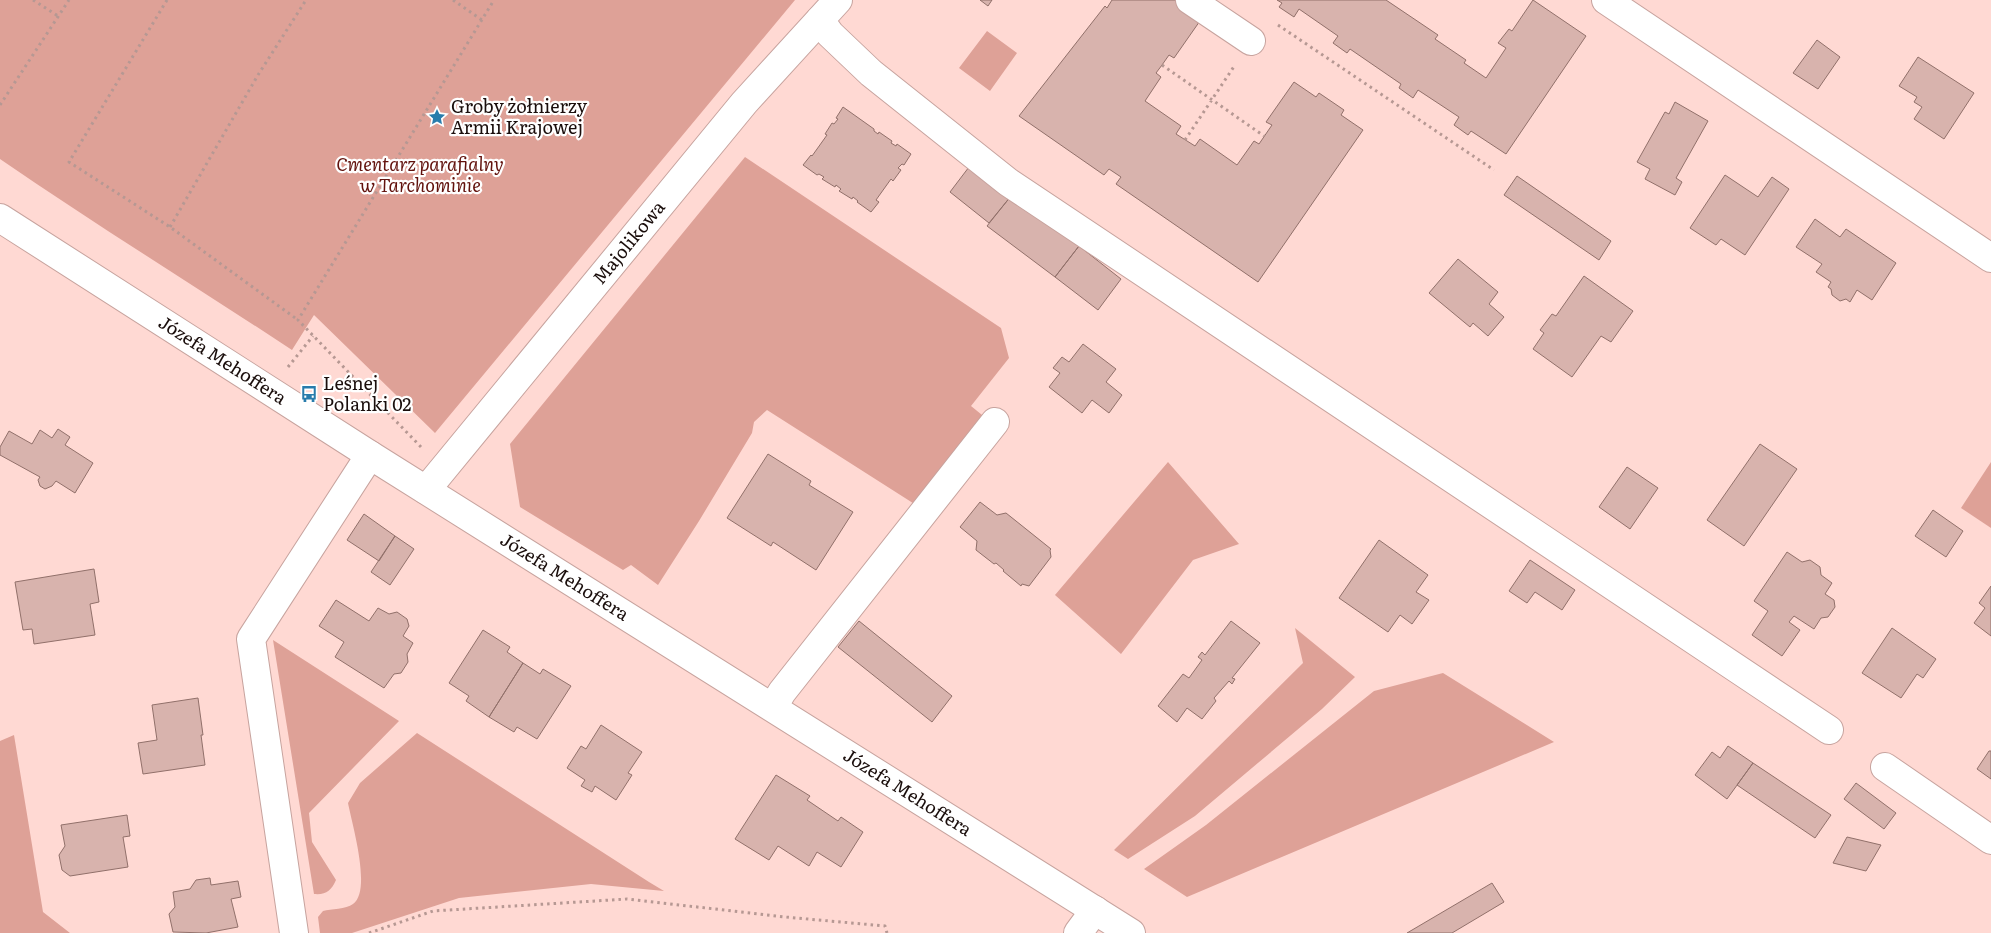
<svg xmlns="http://www.w3.org/2000/svg" width="1991" height="933" viewBox="0 0 1991 933" font-family="Literata,serif">
<style>
.green{fill:#dea197}
.building{fill:#d8b3ad;stroke:#91706a}
.lines{fill:none;stroke-linecap:round;stroke-linejoin:round}
.minor-casing{stroke:#c7a39e;stroke-width:30}
.path{stroke:#b69893;stroke-width:3;stroke-dasharray:2.5 4;stroke-linecap:butt}
.minor{stroke:#fff;stroke-width:28}
.labels{text-anchor:middle;stroke-width:4.5;stroke-linejoin:round;paint-order:stroke}
.poi-label{font-size:18px;fill:#1a0e0c;stroke:#fff;text-anchor:start}
.park-label{font-size:18px;font-style:italic;fill:#62120d;stroke:#fff}
.street-label{font-size:18px;fill:#1a0e0c;stroke:#fff}
</style>
<rect width="100%" height="100%" fill="#ffd9d3"/>
<path class="green" d="M0,0H795L435,433L314,315L292,350C195,286 96,225 0,159Z
M987,31L1017,53L990,91L959,68Z
M745,157L1001,328L1009,358L971,406L987,419L916,505L767,410L754,422L752,433L699,521L658,585L631,565L623,570L520,507L510,444Z
M1168,462L1239,544L1193,560L1121,654L1055,595Z
M1991,462V528L1961,508Z
M1295,628L1355,677L1322,709L1195,816L1128,859L1114,850L1303,663Z
M273,640L399,721L309,813L312,842L336,880C331,891 326,895 314,894Z
M1443,673L1554,742L1187,897L1144,869L1206,825L1374,691Z
M417,733L649,882L664,891L591,884L459,898L352,933H320L318,917L323,911C331,909 346,909 353,904C372,891 352,824 348,803L360,783Z
M14,735L43,912L70,933H0V741Z"/>
<path class="building" d="M980,0H992L988,6Z
M1112,0H1182L1202,18L1174,58L1169,55L1162,65L1156,73L1161,77L1145,101L1181,126L1176,134L1195,146L1200,139L1237,165L1254,141L1259,144L1272,125L1266,122L1294,82L1316,97L1319,93L1344,110L1341,115L1363,130L1258,282L1116,184L1121,177L1109,169L1104,175L1019,116L1105,6L1107,8Z
M1277,0H1386L1438,35L1435,39L1466,60L1464,63L1486,78L1506,48L1498,43L1509,29L1512,31L1533,0L1586,36L1506,154L1471,131L1468,135L1454,125L1459,117L1418,90L1413,98L1399,88L1401,84L1350,49L1347,53L1333,43L1338,36L1299,9L1294,17L1279,7L1282,3Z
M1817,40L1840,57L1818,89L1793,73Z
M1918,57L1974,93L1944,139L1914,119L1922,107L1914,102L1917,97L1899,86Z
M1675,102L1708,121L1676,178L1682,182L1675,195L1645,179L1650,169L1637,162L1665,112L1669,114Z
M843,107L874,129V131L878,134L879,132L892,141L891,143L896,146L897,144L911,154L904,165L902,164L898,168L901,170L893,181L891,179L876,200L879,202L871,212L857,202L858,201L853,197L852,199L839,191L841,189L836,185L835,187L822,179L824,177L819,174L817,175L803,165L811,155L812,156L827,135L825,134L832,123L834,124L838,119L836,118Z
M969,167L1011,196L989,223L950,192Z
M1725,175L1758,197L1772,177L1789,189L1745,255L1721,239L1716,245L1690,228Z
M1517,176L1611,241L1599,260L1504,195Z
M1011,196L1079,246L1055,277L987,226Z
M1815,219L1840,237L1846,229L1896,263L1872,300L1857,290L1850,302L1846,299L1840,301L1832,295L1831,289L1828,287L1831,282L1816,272L1822,264L1796,247Z
M1079,246L1121,279L1098,310L1055,277Z
M1458,259L1498,292L1489,304L1504,317L1488,336L1473,323L1470,327L1429,293Z
M1584,276L1633,311L1611,342L1601,336L1572,377L1533,349L1544,333L1540,330L1552,314L1556,316Z
M1083,344L1116,369L1106,382L1122,395L1109,413L1092,400L1082,413L1049,387L1060,373L1053,368L1062,357L1069,362Z
M58,429L70,437L65,445L93,463L75,493L56,481L52,486L45,489L40,486L38,480L40,477L0,455V447L9,431L32,444L40,430L52,438Z
M1760,444L1797,469L1744,546L1707,520Z
M768,454L811,481L809,485L853,512L816,570L773,542L771,546L727,518Z
M1627,467L1658,488L1630,529L1599,507Z
M980,502L997,515L1006,513L1051,549L1050,550L1051,557L1029,586L1022,584L1021,586L1003,571L1004,570L996,563L994,564L976,550L977,541L960,527Z
M1933,510L1963,531L1946,557L1915,536Z
M364,514L395,536L379,561L347,540Z
M395,536L414,549L390,585L371,572Z
M1379,540L1428,575L1416,592L1429,600L1412,624L1400,615L1388,632L1339,598Z
M1787,552L1802,562L1810,560L1820,567L1821,575L1832,583L1825,594L1834,600L1835,607L1828,617L1821,618L1814,629L1794,616L1789,622L1800,630L1782,656L1752,635L1768,611L1754,601Z
M1530,560L1575,590L1562,610L1535,592L1527,603L1509,591Z
M94,569L99,602L90,604L95,635L34,644L32,629L23,630L15,582Z
M1991,586V636L1974,623L1985,608L1979,603Z
M336,600L369,621L378,608L389,614L397,612L407,619L409,626L403,636L413,643L407,654L408,662L401,673L394,674L384,688L335,657L344,642L319,626Z
M859,621L952,696L932,722L838,647Z
M1231,621L1260,643L1232,678L1235,679L1232,684L1229,681L1214,698L1216,701L1202,719L1187,708L1177,722L1158,706L1183,674L1189,678L1202,660L1198,657L1202,652L1205,655Z
M1892,628L1936,659L1923,678L1917,674L1901,698L1862,673Z
M483,630L510,647L507,652L523,663L489,717L466,701L469,696L449,683Z
M523,663L540,674L543,669L571,686L537,739L517,727L514,732L489,717Z
M198,698L203,735H201L205,765L143,774L138,743L157,740L152,705Z
M601,725L642,752L628,773L632,775L616,800L595,786L592,792L581,786L585,780L567,768L581,746L586,749Z
M1728,746L1753,763L1727,799L1695,775L1712,752L1720,758Z
M1989,751H1991V779L1977,769Z
M1753,763L1831,815L1815,838L1737,785Z
M776,775L810,796L807,800L838,821L841,817L863,832L841,867L817,852L809,866L778,846L769,860L735,839Z
M1856,783L1896,813L1884,829L1844,799Z
M127,815L130,836L123,837L128,867L70,876L62,870L59,855L65,846L61,825Z
M1847,837L1881,845L1866,871L1833,863Z
M210,878L211,885L238,881L241,897L231,899L238,927L206,933L173,932L169,914L175,907L173,892L190,889L196,880Z
M1492,883L1504,902L1452,933H1407Z"/>
<g class="lines">
<g class="minor-casing">
<g id="minor">
<path d="M1190,0L1251,41"/>
<path d="M1606,0L1991,258"/>
<path d="M820,20L830,34L871,73L1008,182L1829,730"/>
<path id="s1" d="M0,218L370,455L1131,933"/>
<path id="s2" d="M426,490L744,103L838,0"/>
<path d="M773,707L782,692L995,422"/>
<path d="M1885,767L1991,840"/>
<path d="M294,933L251,639L370,455"/>
<path d="M1078,933L1095,910"/>
</g>
</g>
<path class="path" d="M33,0L58,16
M167,0L69,162L170,227L298,320
M453,0L482,20
M1278,25L1494,170
M1162,65L1264,136
M0,105L69,0
M1185,140L1235,65
M170,227L258,75L306,0
M288,367L313,336
M421,447L298,320L494,0
M369,933L433,911L627,899L785,917L885,926L887,933"/>
<use href="#minor" class="minor"/>
</g>
<defs>
<g id="sight-bare" transform="scale(1.35)"><path d="M0-6L1.8-2.2L6-1.7L2.9 1.2L3.7 5.4L0 3.3L-3.7 5.4L-2.9 1.2L-6-1.7L-1.8-2.2Z" fill="#287cac" stroke="#fff" stroke-width="2.5" paint-order="stroke"/></g>
<g id="bus-bare" transform="scale(1.35)"><path d="M-5-6H5V4H4V6H2V4H-2V6H-4V4H-5ZM-3.5-4V0h7V-4ZM-3.5 1.2v1.5H-2V1.2ZM2 1.2v1.5H3.5V1.2Z" fill="#287cac" stroke="#fff" stroke-width="2.5" paint-order="stroke"/></g>
</defs>
<g fill-rule="evenodd">
<use href="#sight-bare" x="437" y="117"/>
<use href="#bus-bare" x="309" y="394"/>
</g>
<g class="labels">
<g class="poi-label">
<text x="451" y="113">Groby żołnierzy<tspan x="451" dy="21">Armii Krajowej</tspan></text>
<text x="323" y="390">Leśnej<tspan x="323" dy="21">Polanki 02</tspan></text>
</g>
<g class="park-label">
<text x="420" y="171">Cmentarz parafialny<tspan x="420" dy="21">w Tarchominie</tspan></text>
</g>
<g class="street-label">
<text dy="6" stroke="none"><textPath href="#s2" startOffset="320">Majolikowa</textPath></text>
<text dy="6" stroke="none"><textPath href="#s1" startOffset="264">Józefa Mehoffera</textPath></text>
<text dy="6" stroke="none"><textPath href="#s1" startOffset="669">Józefa Mehoffera</textPath></text>
<text dy="6" stroke="none"><textPath href="#s1" startOffset="1074">Józefa Mehoffera</textPath></text>
</g>
</g>
</svg>
